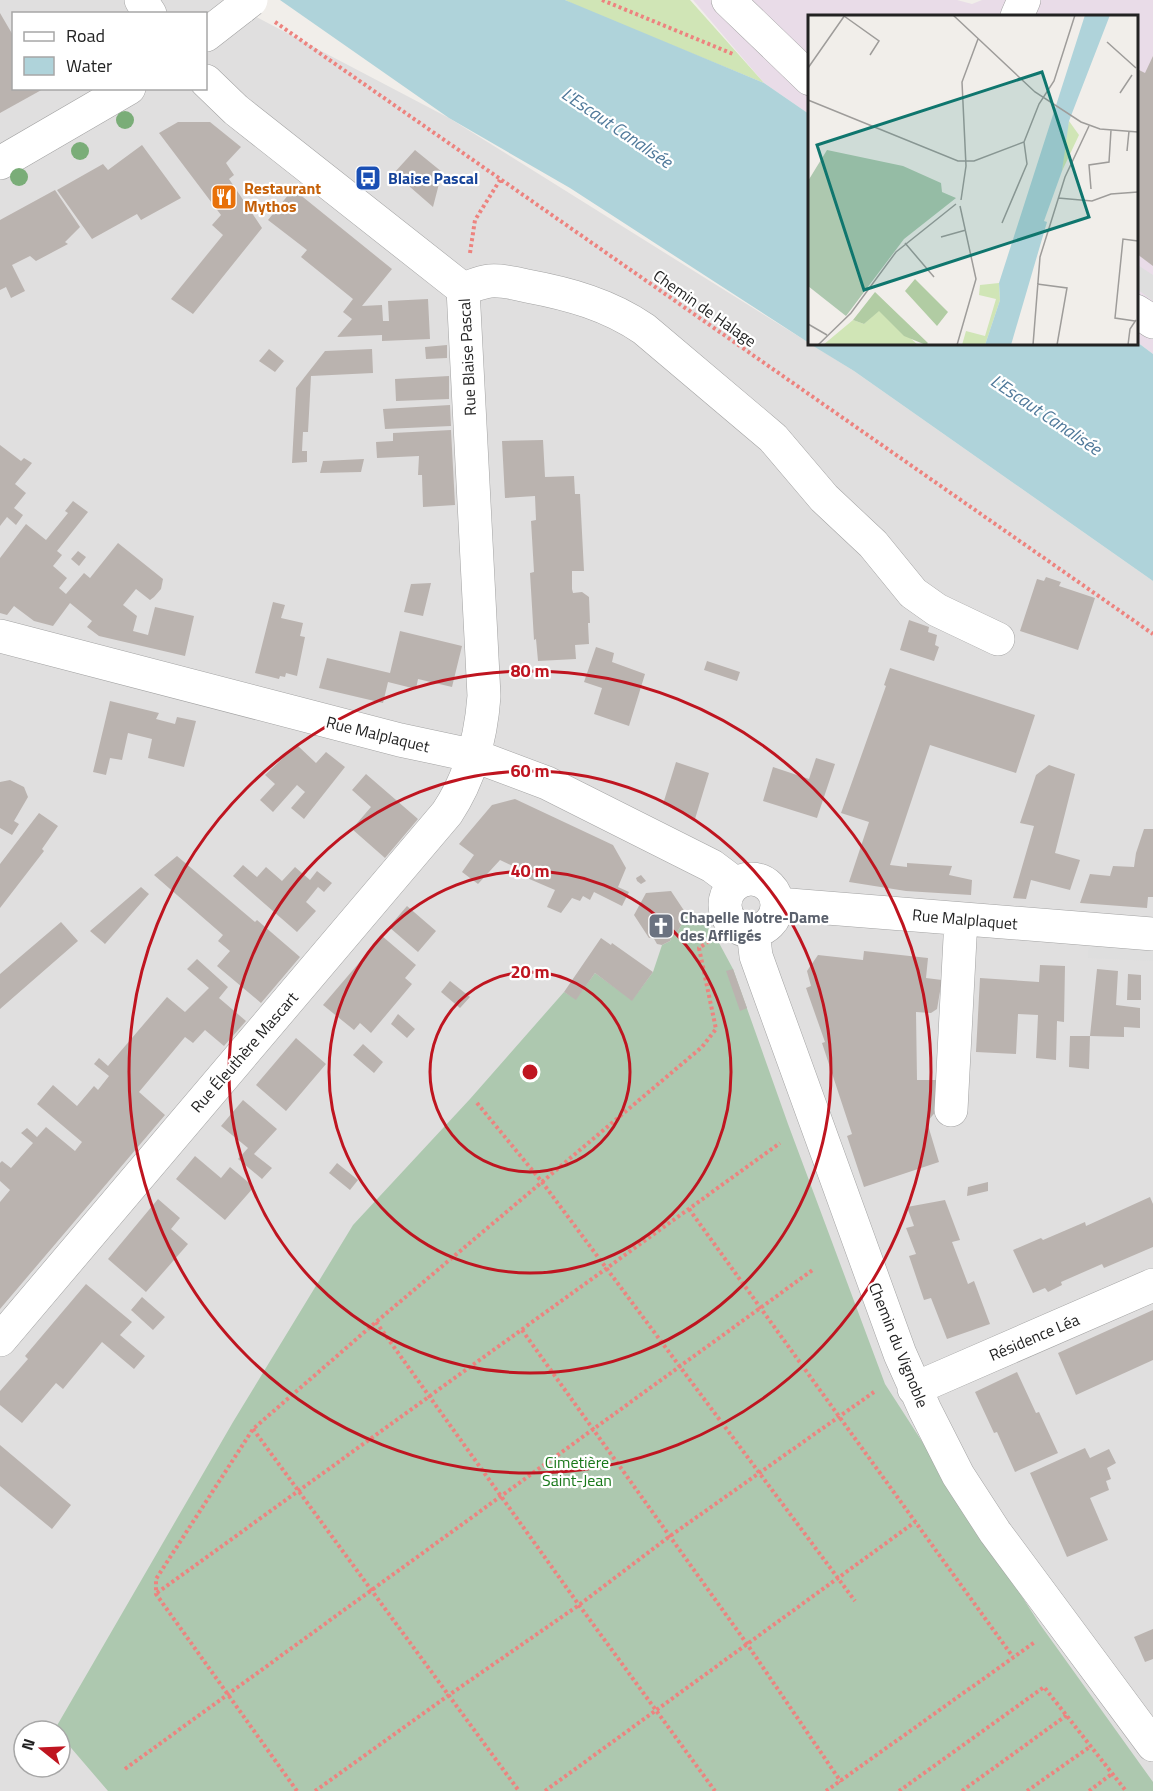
<svg xmlns="http://www.w3.org/2000/svg" width="1153" height="1791" viewBox="0 0 1153 1791" font-family="'Titillium Web',sans-serif">
<style>
.residential{fill:#e0dfdf;fill-rule:evenodd}
.industrial{fill:#e9dce8}
.grass{fill:#d0e5b6}
.cemetery{fill:#adc8af}
.parking{fill:#dedede}
.water{fill:#afd3da}
.building{fill:#bab3af}
.lines{fill:none;stroke-linecap:round;stroke-linejoin:round}
.minor-casing{stroke:#a3a3a3;stroke-width:34}
.path{stroke:#ed837f;stroke-width:4;stroke-dasharray:3 3;stroke-linecap:butt}
.minor{stroke:#fff;stroke-width:33}
.minor-bridge-casing{stroke:#a3a3a3;stroke-width:34;stroke-linecap:butt}
.minor-bridge{stroke:#fff;stroke-width:33}
.tree{fill:#7aad78}
.ring{fill:none;stroke:#bf1520;stroke-width:3}
.labels{text-anchor:middle;stroke-width:4.5;stroke-linejoin:round;paint-order:stroke}
.transit-label{font-size:16px;font-weight:bold;fill:#164399;stroke:#fff;text-anchor:start}
.food-label{font-size:16px;font-weight:bold;fill:#c56008;stroke:#fff;text-anchor:start}
.street-label{font-size:16px;fill:#222;stroke:#fff}
.worship-label{font-size:16px;font-weight:bold;fill:#5b616d;stroke:#fff;text-anchor:start}
.park-label{font-size:16px;fill:#18781a;stroke:#fff}
.water-label{font-size:18px;font-style:italic;fill:#50799a;stroke:#fff}
.inset-road{fill:none;stroke:#9e9c9a;stroke-width:1.5}
.view{fill:#0f766e;fill-opacity:0.15;stroke:#0f766e;stroke-width:3}
.inset-edge{fill:none;stroke:#222;stroke-width:3}
.centre{fill:#bf1520;stroke:#fff;stroke-width:3}
.ring-label{font-size:18px;text-anchor:middle;font-weight:bold;fill:#bf1520;stroke:#fff;stroke-width:4.5;stroke-linejoin:round;paint-order:stroke}
</style>
<rect width="100%" height="100%" fill="#f1eeea"/>
<path class="residential" d="M0,0H224L449,118L854,371L1153,581V1791H0ZM14,14H206V88H14ZM24,1731H60V1767H24Z"/>
<path class="industrial" d="M693,0H957L972,4L982,0H1153V354L1137,342L1136,16H810L809,114L764,83Z"/>
<path class="grass" d="M565,0H690L764,83L581,8Z"/>
<path class="cemetery" d="M687,915H704L733,969L788,1124L885,1384L1039,1623L1153,1782V1791H108L60,1735V1731L55,1729L233,1422L353,1225L470,1099L564,992L576,999L595,973L632,1000L653,972L662,945L670,941L672,936H675Z"/>
<path class="parking" d="M1136,264L1153,275V301L1137,289Z
M1089,941L1153,947V961L1088,958Z"/>
<path class="water" d="M280,0H565L764,83L809,114V343L570,188L449,118Z
M1137,342L1153,354V581L854,371L810,344Z"/>
<path class="building" d="M0,13L14,37V88H45L0,113Z
M1153,56V266L1137,254V69L1145,73Z
M178,122H210L241,147L226,163L234,175L229,179L262,228L193,314L171,299L223,235L212,225L221,215L159,133Z
M142,145L181,198L141,220L137,214L92,239L57,190L103,164L108,170Z
M415,150L442,172L433,207L394,173Z
M293,189L392,269L362,306L382,305L383,321H389L388,301L428,299L430,339L382,341V335L337,337L352,319L343,312L353,299L301,257L307,250L268,220Z
M55,190L80,227L65,242L68,244L36,261L30,256L12,265L25,291L11,298L6,287L0,290V220Z
M447,345V358L426,359L425,347Z
M269,349L284,361L275,372L259,361Z
M372,349L373,373L311,376L308,432H303L302,451H307V462L292,463L296,388L325,351Z
M449,376V399L396,401L395,379Z
M450,405L451,426L385,429L383,409Z
M451,430L455,505L423,507L422,475H418L419,456L377,458L376,442L393,441V433Z
M543,440L545,477L574,476L575,494H580L584,571H572V589L573,593L582,592L589,597L590,623H588L589,644L575,645L576,659L538,661L536,639L534,640L530,573L534,572L531,521L536,520L535,496L505,498L502,441Z
M0,445L21,461L24,458L32,463L15,484L26,493L14,508L23,515L16,525L7,517L0,526Z
M364,459L361,472L320,473L323,461Z
M73,501L88,512L57,551L62,555L53,566L67,578L59,588L66,594L84,573L90,578L118,543L163,579L161,589L154,597L150,600L136,589L123,605L137,616L133,631L148,635L155,607L194,616L185,656L99,636L87,627L92,621L70,603L53,626L34,621L14,606L7,615L0,613V558L26,524L46,540L68,513L65,511Z
M78,551L86,557L79,566L71,559Z
M1046,577L1061,582L1059,586L1095,598L1078,650L1020,631L1037,579L1044,581Z
M431,583L423,616L404,612L411,584Z
M273,602L285,605L281,618L303,623L300,636L305,637L297,676L286,673L285,677L280,676L279,679L255,673Z
M909,620L929,627L928,632L937,635L935,645L939,647L934,661L900,650Z
M400,631L462,646L452,687L418,679L416,689L388,682L383,703L319,688L327,658L390,673Z
M596,647L614,653L612,662L645,674L629,726L594,714L602,688L584,682Z
M707,661L740,672L737,681L704,670Z
M890,668L1035,715L1016,773L930,745L890,865L907,867V863L952,866L949,875L972,880L971,895L906,891L849,882L869,822L841,813L886,686L884,685Z
M110,701L159,713L156,719L175,724L177,717L196,721L184,767L148,758L152,739L128,733L122,760L110,758L106,775L93,772Z
M297,745L316,763L326,752L345,767L304,819L291,808L305,792L297,785L273,812L260,800L275,784L265,775Z
M816,758L835,764L817,818L763,801L773,767L809,779Z
M676,762L709,773L695,819L663,804Z
M1049,765L1075,774L1055,853L1080,860L1070,890L1031,880L1026,899L1013,898L1034,826L1020,823L1036,775Z
M366,774L418,819L385,858L352,829L371,807L352,790Z
M10,780L24,787L28,797L14,821L19,824L12,835L0,828V782Z
M515,799L613,845L626,868L618,887L629,892L622,906L594,892L590,900L583,896L580,901L572,898L561,913L547,907L555,890L513,872L515,867L500,860L478,884L462,872L474,855L459,844L492,805Z
M39,813L58,826L42,849L44,851L0,908V864Z
M1144,829H1153V897H1148L1147,908L1080,903L1090,874L1110,876L1113,866L1134,867L1136,853Z
M177,856L255,922L257,920L300,957L261,1003L217,966L230,951L218,941L223,935L154,875Z
M243,865L257,877L266,867L282,881L295,867L310,880L317,871L332,883L324,892L318,887L306,902L316,911L297,932L233,876Z
M641,875L646,881L641,884L637,881L636,878Z
M141,887L149,894L105,944L90,931Z
M671,891L687,915L675,936H672L670,941L662,945L657,944L653,937L649,938L634,915L646,893Z
M407,906L436,931L418,952L389,927Z
M61,922L78,941L0,1009V974Z
M382,936L416,965L405,978L412,984L371,1033L360,1023L354,1030L323,1005Z
M601,938L611,945L612,943L653,972L632,1001L595,973L576,1000L564,992Z
M864,951L928,958L926,978L942,980L937,1009L931,1013L916,1012L917,1080H941L938,1109L927,1122L939,1162L864,1187L847,1136L852,1134L822,1043L825,1042L806,988L811,986L807,971L818,955L863,960Z
M197,959L228,987L219,998L246,1021L224,1046L205,1030L193,1043L185,1037L139,1092L165,1115L0,1309V1202L10,1190L0,1181V1163L2,1161L11,1168L33,1143L21,1133L27,1128L37,1137L46,1127L75,1151L82,1142L37,1104L53,1085L77,1106L94,1086L98,1090L109,1076L94,1064L99,1058L108,1066L167,997L185,1012L209,988L187,969Z
M1040,965L1065,966L1064,1022L1057,1021L1056,1060L1036,1058L1038,1015L1018,1014L1016,1054L976,1052L980,978L1039,982Z
M733,969L747,1008L740,1011L726,971Z
M1097,969L1118,971L1116,1005L1140,1008V1028L1124,1027V1037L1090,1036Z
M1128,974L1141,975V1000H1127Z
M450,981L470,997L460,1008L441,992Z
M398,1014L415,1029L407,1038L391,1024Z
M1070,1036H1090L1089,1069L1069,1067Z
M296,1038L326,1064L286,1111L256,1085Z
M363,1044L383,1062L374,1073L353,1055Z
M243,1100L277,1129L254,1154L272,1168L262,1179L238,1159L248,1148L221,1126Z
M195,1156L221,1178L230,1167L254,1187L225,1220L176,1179Z
M337,1163L358,1180L350,1190L329,1173Z
M988,1182V1191L967,1196L968,1187Z
M1150,1197L1153,1204V1247L1104,1268L1102,1264L1061,1282L1062,1285L1048,1292L1045,1288L1033,1293L1013,1250L1041,1238L1043,1240L1085,1222L1086,1226Z
M158,1199L180,1218L171,1229L188,1244L146,1292L108,1259Z
M945,1200L960,1240L952,1242L968,1284L974,1281L990,1324L947,1339L931,1298L924,1300L909,1256L916,1254L906,1228L914,1226L907,1207Z
M86,1284L132,1322L120,1335L145,1356L134,1369L102,1342L63,1389L56,1383L22,1423L0,1405V1391L28,1359L25,1356Z
M142,1297L165,1317L153,1330L131,1310Z
M1153,1310V1360L1076,1395L1058,1353Z
M1017,1372L1036,1413L1039,1412L1058,1453L1015,1472L997,1432L994,1433L975,1392Z
M0,1445L71,1505L52,1529L0,1486Z
M1085,1448L1090,1458L1109,1449L1116,1463L1107,1468L1111,1479L1106,1481L1109,1490L1090,1498L1108,1540L1067,1557L1030,1473Z
M1153,1629V1659L1145,1662L1134,1637Z"/>
<g class="lines">
<g class="minor-casing">
<path id="minor" d="M141,0L150,14
M728,0L810,79
M1017,16L1024,0
M206,35L242,7
M0,163L129,88
M463,289C472,286 481,282 490,281C502,280 515,283 527,286C570,294 609,305 644,329L773,438L824,498L873,544L913,593L937,610L998,639
M1136,311L1153,322
M0,636L400,740L475,756L547,783L712,866L736,884
M725 905a26 26 0 1 1 52 0a26 26 0 1 1-52 0Z
M777,904L1153,934
M753,931L756,956L766,984L900,1354L925,1410L958,1475L995,1532L1153,1745
M951,1110L961,919
M0,1340L447,813C471,777 481,738 484,696L463,289L236,110L206,81
M914,1389L1153,1285"/>
</g>
<path class="path" d="M602,0L733,54
M275,22L1153,634
M470,253L475,220L500,180
M477,1103L542,1182L855,1601
M689,1209L1013,1657
M376,1322L579,1605L715,1791
M522,1330L747,1644L841,1782
M253,1429L519,1791
M157,1593L780,1143
M125,1769L814,1269
M297,1791L156,1594V1579L253,1429L376,1322L702,1047L716,1029L699,948L721,933
M315,1791L449,1695L579,1605L670,1536L874,1392
M545,1791L915,1522
M826,1791L1035,1642
M899,1791L1044,1687L1126,1791
M962,1791L1067,1715
M1027,1791L1091,1746
M1089,1791L1113,1773"/>
<use href="#minor" class="minor"/>
<g class="minor-bridge-casing">
<path id="minor-bridge" d="M242,7L251,0"/>
</g>
<use href="#minor-bridge" class="minor-bridge"/>
</g>
<g class="tree">
<circle cx="125" cy="120" r="9"/>
<circle cx="80" cy="151" r="9"/>
<circle cx="19" cy="177" r="9"/>
</g>
<g class="ring">
<circle cx="530" cy="1072" r="100"/>
<circle cx="530" cy="1072" r="201"/>
<circle cx="530" cy="1072" r="301"/>
<circle cx="530" cy="1072" r="401"/>
</g>
<defs>
<g id="bus-square" transform="scale(1.35)"><rect x="-9" y="-9" width="18" height="18" rx="4" fill="#1a4fb4" stroke="#fff"/><path d="M-5-6H5V4H4V6H2V4H-2V6H-4V4H-5ZM-3.5-4V0h7V-4ZM-3.5 1.2v1.5H-2V1.2ZM2 1.2v1.5H3.5V1.2Z" fill="#fff"/></g>
<g id="restaurant-square" transform="scale(1.35)"><rect x="-9" y="-9" width="18" height="18" rx="4" fill="#e8710a" stroke="#fff"/><path d="M-5-6h1v4h1v-4h1v4h1v-4h1v5L-1.5 .5V6h-2V.5L-5-1ZM5-6V6H3V1.5H1.5Q1.5-4 5-6Z" fill="#fff"/></g>
<g id="church-square" transform="scale(1.35)"><rect x="-9" y="-9" width="18" height="18" rx="4" fill="#6b7280" stroke="#fff"/><path d="M-1.2-6h2.4v3.5h3.3v2.4h-3.3V6h-2.4V-.1h-3.3v-2.4h3.3Z" fill="#fff"/></g>
</defs>
<g fill-rule="evenodd">
<use href="#bus-square" x="368" y="178"/>
<use href="#restaurant-square" x="224" y="197"/>
<use href="#church-square" x="661" y="926"/>
</g>
<g class="labels">
<g class="transit-label">
<text x="388" y="184">Blaise Pascal</text>
</g>
<g class="food-label">
<text x="244" y="194">Restaurant<tspan x="244" dy="18">Mythos</tspan></text>
</g>
<g class="street-label">
<text transform="translate(705 308) rotate(35)" y="6">Chemin de Halage</text>
<text transform="translate(467 357) rotate(-93)" y="6">Rue Blaise Pascal</text>
<text transform="translate(378 734) rotate(14)" y="6">Rue Malplaquet</text>
<text transform="translate(965 919) rotate(5)" y="6">Rue Malplaquet</text>
<text transform="translate(244 1052) rotate(-49)" y="6">Rue Éleuthère Mascart</text>
<text transform="translate(1034 1337) rotate(-23)" y="6">Résidence Léa</text>
<text transform="translate(899 1345) rotate(68)" y="6">Chemin du Vignoble</text>
</g>
<g class="worship-label">
<text x="680" y="923">Chapelle Notre-Dame<tspan x="680" dy="18">des Affligés</tspan></text>
</g>
<g class="park-label">
<text x="577" y="1468">Cimetière<tspan x="577" dy="18">Saint-Jean</tspan></text>
</g>
<g class="water-label">
<text transform="translate(617 128) rotate(34)" y="6">L'Escaut Canalisée</text>
<text transform="translate(1046 415) rotate(34)" y="6">L'Escaut Canalisée</text>
</g>
</g>
<g transform="translate(808 15)">
<rect width="330" height="330" fill="#f1eeea"/>
<path d="M261,106L271,120L254,156L256,130ZM191,268L192,285L177,330H154L158,316L177,321L188,284L171,280L172,270ZM71,295L110,330H15L45,305L56,309Z" fill="#d0e5b6"/>
<path d="M107,264L140,297L129,311L97,276ZM67,277L120,328L118,330L96,321L71,296L56,309L45,305Z" fill="#b1cca3"/>
<path d="M19,135L95,151L133,168L134,177L148,183L96,224L38,301L0,271V166Z" fill="#adc8af"/>
<path d="M277,0H302L261,106L254,156L236,206L239,207L203,330H177L192,285L191,268Z" fill="#afd3da"/>
<path class="inset-road" d="M145,0L227,77L273,107L292,114L330,117M36,1L71,26L62,40M299,27L328,53M0,53L37,0M312,78L324,60M0,85L150,146H166L216,127L231,89L246,66L267,0M319,136L321,116M283,174L281,150L301,147L303,115M250,183L284,186L303,179L330,177M153,185L158,151L154,67L170,24M194,208L219,149L216,127M133,222L158,215M97,228L126,262M229,269L259,273L249,330M327,306L307,303L315,224L330,226M0,309L19,320M10,330L43,298L88,237L148,189M149,330L168,264L152,191M225,330L232,242L257,162L281,111M320,330L322,314L328,305"/>
<path class="view" d="M234,57L281,202L56,275L9,130Z"/>
<rect width="330" height="330" class="inset-edge"/>
</g>
<circle cx="530" cy="1072" r="9" class="centre"/>
<g class="ring-label">
<text x="530" y="677">80 m</text>
<text x="530" y="777">60 m</text>
<text x="530" y="877">40 m</text>
<text x="530" y="978">20 m</text>
</g>
<rect x="12" y="12" width="195" height="78" fill="#ffffff" stroke="#a7a7a7" stroke-width="1.5"/>
<rect x="24" y="32" width="30" height="9" fill="#ffffff" stroke="#a7a7a7" stroke-width="1.5"/>
<text x="66" y="42" font-size="18" fill="#222222">Road</text>
<rect x="24" y="57" width="30" height="18" fill="#afd3da" stroke="#a7a7a7" stroke-width="1.5"/>
<text x="66" y="72" font-size="18" fill="#222222">Water</text>
<g transform="translate(42 1749) rotate(288)"><circle r="28" fill="#ffffff" stroke="#a7a7a7" stroke-width="1.5"/>
<path d="M0-4.5L10 22L0 15L-10 22Z" fill="#bf1520"/>
<text y="-9" font-size="16" font-weight="bold" text-anchor="middle" fill="#222222">N</text>
</g>
</svg>
